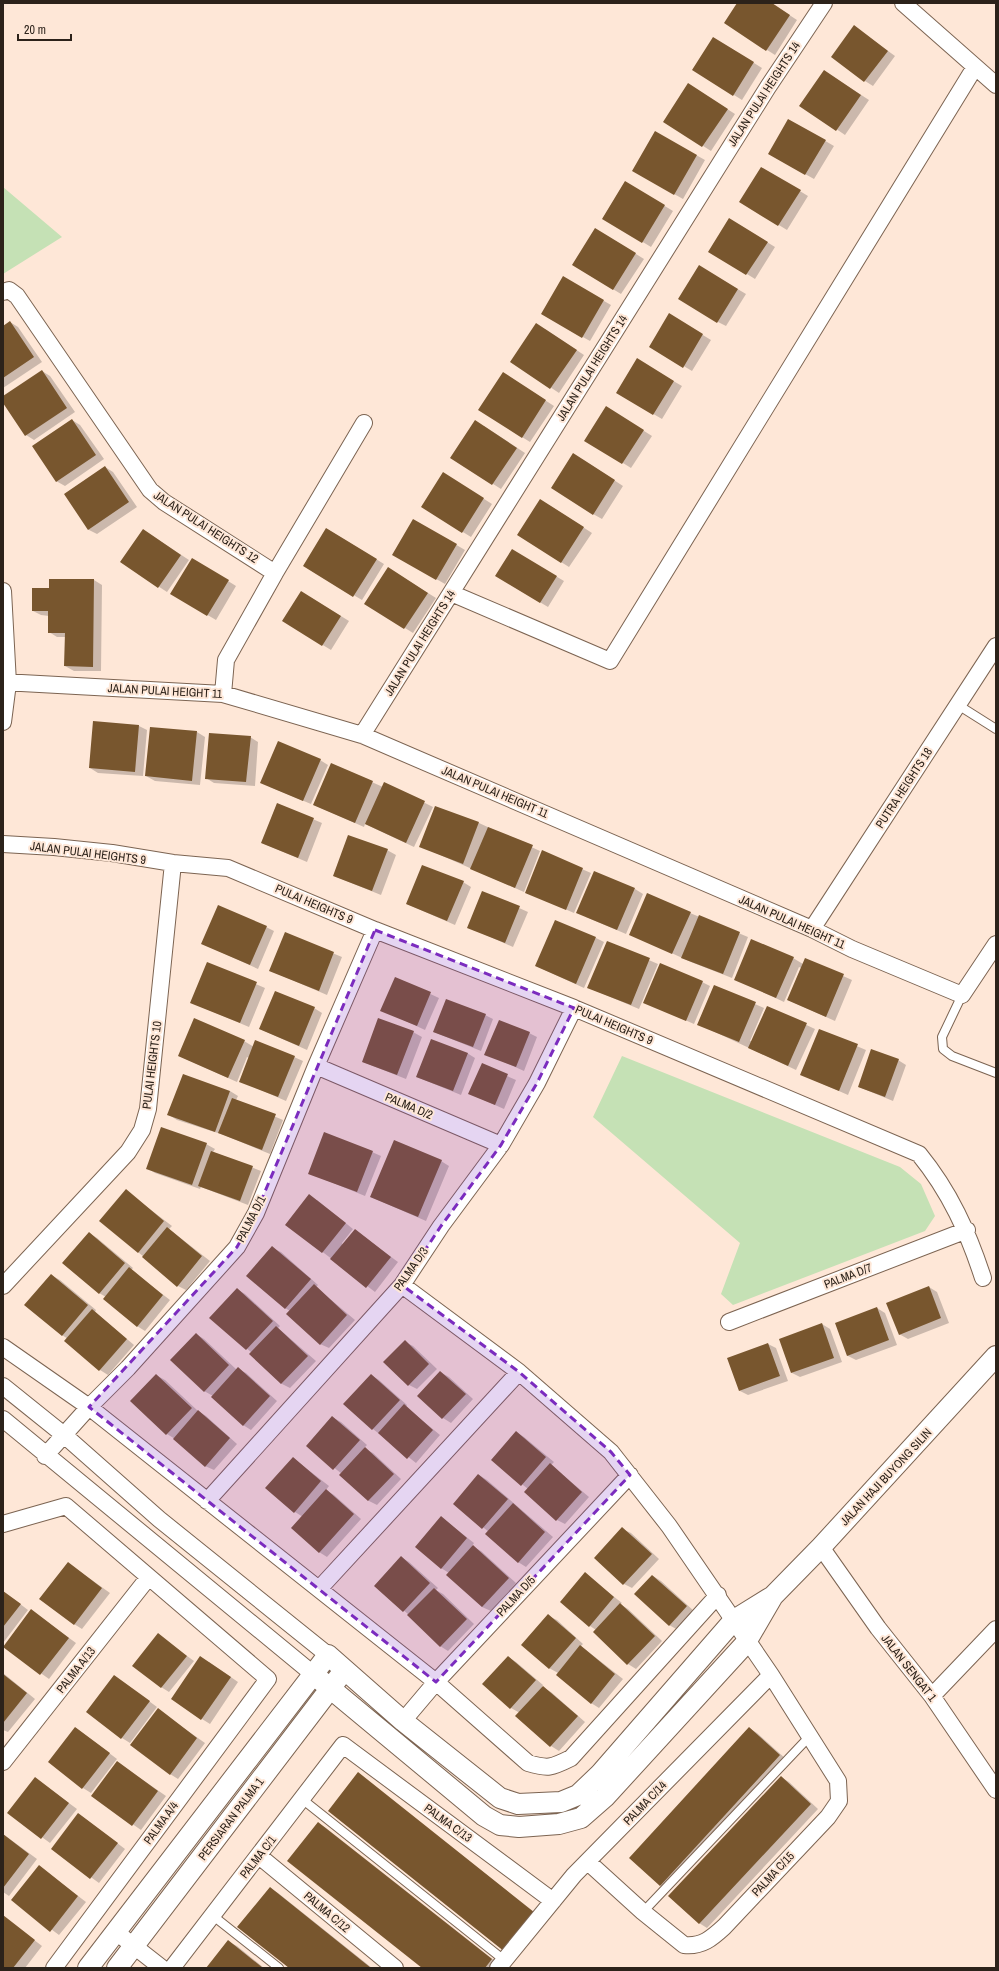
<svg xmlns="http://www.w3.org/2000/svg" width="999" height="1971" viewBox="0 0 999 1971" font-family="'Archivo Narrow',sans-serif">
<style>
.green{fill:#c5e1b5}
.shadow{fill:#0003}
.building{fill:#78562e}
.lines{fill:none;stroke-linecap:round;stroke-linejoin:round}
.service-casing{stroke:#7c6452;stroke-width:10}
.minor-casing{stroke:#7c6452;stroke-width:18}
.tertiary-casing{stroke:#7c6452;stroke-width:22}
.service{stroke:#fff;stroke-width:8}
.minor{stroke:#fff;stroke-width:16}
.tertiary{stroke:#fff;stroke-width:20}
.marked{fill:#7b2cbf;fill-opacity:0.2;stroke:#7b2cbf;stroke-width:3;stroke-dasharray:8 5;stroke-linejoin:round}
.labels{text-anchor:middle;stroke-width:4;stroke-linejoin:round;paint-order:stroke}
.street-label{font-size:12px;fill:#2c221a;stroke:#fee7d7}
</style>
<rect width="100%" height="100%" fill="#fee7d7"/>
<path class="green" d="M3,187L62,237L3,274Z
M622,1056L900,1167L921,1184L935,1216L925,1231L733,1305L721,1294L740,1243L593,1117Z"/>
<path class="shadow" d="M738,3H771L797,20L775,55L725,23Z
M855,27L895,56L873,86L865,81Z
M722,43L762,68L742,100L694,70Z
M832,76L869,100L845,135L801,105Z
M696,89L735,114L711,151L664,121Z
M789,120L834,146L814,179L769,154Z
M655,132L705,160L683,199L633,171Z
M762,168L808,196L787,230L741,202Z
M625,182L673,211L651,247L603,218Z
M738,224L775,247L755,279L710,251Z
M604,234L644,259L621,294L573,265Z
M699,266L746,294L726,326L718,322Z
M564,278L611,305L590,341L542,314Z
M670,315L711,340L692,371L650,346Z
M10,322L18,327L42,362L3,388V327Z
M545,329L584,355L559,393L511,361Z
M637,360L682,386L662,419L617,393Z
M42,371L50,376L75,412L34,440L26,435L3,402V397Z
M511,378L554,406L530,442L522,437Z
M614,412L652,436L631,468L586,440Z
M72,420L80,425L104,459L65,486L56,481Z
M484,426L525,453L501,489L452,458Z
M582,459L623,486L602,519L593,514Z
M105,467L113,472L137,507L97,534L89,530L65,494Z
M451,478L492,504L471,537L422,507Z
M549,505L592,533L569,567L561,562Z
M414,520L465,550L445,584L394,555Z
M327,529L384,564L362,600L304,566Z
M151,535L189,560L167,592L121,562Z
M512,550L564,581L548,607L496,576Z
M193,559L236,586L216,620L172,594Z
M396,573L436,598L413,633L365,603Z
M94,580L102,585L101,671H74L65,666L66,637H57L49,632V616L41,615L33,611Z
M310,597L349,621L331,650L283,621Z
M94,722L139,726L147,730L143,776L98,773L90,768Z
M151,728L197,732L205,737L200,785L155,781L146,776Z
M250,737L258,742L255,786L214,783L206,778Z
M320,760L328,765L311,804L270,787Z
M331,764L383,787L385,783L433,807L414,847L365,824L364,827L314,805Z
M277,804L322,823L307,862L262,843Z
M436,807L479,823L540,851L524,892L420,846Z
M387,850L396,855L381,895L334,876Z
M543,852L591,873L574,913L526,892Z
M463,882L471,887L455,925L407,904Z
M635,889L643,894L626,934L586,917Z
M483,892L528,912L513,947L468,927Z
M690,913L748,937L732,978L691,962L630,934Z
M266,927L274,931L258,969L203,944Z
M286,934L342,957L327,995L271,971Z
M596,938L604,942L584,988L536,966Z
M607,942L658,964L639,1009L589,988Z
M793,958L803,964L805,959L852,980L835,1021L788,1000L801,968L799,967L784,1002L735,979Z
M208,964L265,988L249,1027L192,1003Z
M396,978L439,998L425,1030L382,1010Z
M702,982L710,986L694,1024L644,1002Z
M714,986L764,1008L750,1041H752L768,1007L815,1029L796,1070L698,1024Z
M314,1008L322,1013L307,1050L260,1029Z
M485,1015L493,1019L481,1051L434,1032Z
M819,1030L866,1050L848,1095L802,1075Z
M413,1032L422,1037L406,1079L363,1062Z
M529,1033L537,1037L524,1071L486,1054Z
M244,1041L254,1047L294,1057L303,1061L286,1101L240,1081L249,1058L247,1057L237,1082L179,1056Z
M467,1053L475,1058L461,1095L417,1077Z
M898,1060L906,1065L893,1101L859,1087Z
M482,1065L516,1080L504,1109L470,1094Z
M230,1091L238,1096L236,1100L283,1120L270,1154L224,1135L177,1120L169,1115Z
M206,1144L215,1149L213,1152L261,1171L248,1205L201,1187L200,1189L155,1173L147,1168Z
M372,1152L381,1156L365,1196L309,1173Z
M441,1161L449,1166L426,1221L371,1197Z
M126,1191L172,1226L169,1229L210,1261L186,1290L178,1286L138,1252Z
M317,1200L353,1229L342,1243L343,1245L355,1230L398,1262L375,1292L286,1224Z
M89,1233L97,1238L133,1268L131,1270L170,1300L145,1331L137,1326L106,1297L99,1293Z
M272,1248L281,1252L318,1285L316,1287L355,1320L329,1348L320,1344L290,1311L285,1308Z
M51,1275L60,1280L96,1310L95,1312L134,1345L108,1375L100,1370L66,1341L68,1339L62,1335Z
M929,1287L937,1292L949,1323L908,1339L899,1334Z
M237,1289L245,1294L280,1326L278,1328L316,1361L290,1388L282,1384L251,1354L252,1353L211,1318Z
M877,1308L885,1313L897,1345L856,1360L848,1356L836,1324Z
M822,1324L830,1329L842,1362L800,1377L792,1373Z
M196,1334L204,1339L237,1370L238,1369L246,1373L277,1401L251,1430L243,1425L213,1396L204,1391Z
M405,1342L413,1346L437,1369L417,1389L409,1385Z
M768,1344L776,1348L788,1381L748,1395L740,1391Z
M440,1372L449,1377L473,1399L451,1423L443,1418L418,1396Z
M156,1375L165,1380L198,1411L206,1416L237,1444L214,1470L205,1466L175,1439L167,1434L132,1401Z
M371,1375L379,1380L407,1405L406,1407L440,1435L416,1463L373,1429L345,1404Z
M332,1417L341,1422L367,1445L364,1448L373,1453L401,1479L377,1505L369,1501L342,1474L307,1446Z
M516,1432L524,1437L554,1462L551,1465L589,1497L565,1524L557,1520L528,1489L492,1460Z
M293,1458L329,1486L326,1490L334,1495L361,1519L327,1557L319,1552L303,1517L295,1512Z
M479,1475L487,1480L553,1537L526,1567L518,1562L489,1532L454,1504Z
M441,1517L474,1543L472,1546L481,1551L516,1583L491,1611L482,1607L447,1575L449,1573L441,1568Z
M622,1529L631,1533L659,1559L632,1588L624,1584Z
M401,1557L409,1562L438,1588L436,1590L443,1594L474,1624L448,1651L440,1646L409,1615L375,1585Z
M68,1563L110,1593L82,1629L74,1624Z
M585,1574L622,1603L620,1604L628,1609L662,1641L636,1669L628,1664L596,1630L590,1626Z
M653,1576L661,1581L695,1612L678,1630L669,1625Z
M3,1591L28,1610L3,1643Z
M39,1616L76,1643L49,1679L4,1647Z
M548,1616L557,1620L583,1644L581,1646L623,1679L599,1708L591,1703L558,1673L549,1668Z
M158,1635L194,1661L169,1692L161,1687Z
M508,1657L516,1662L543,1685L542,1687L551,1692L585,1722L559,1751L551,1746L517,1716L520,1713L511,1708Z
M209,1662L238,1682L210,1724L202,1719Z
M3,1673L35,1699L8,1732L3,1730Z
M115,1676L157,1707L130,1743L122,1738Z
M158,1710L205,1743L178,1779L170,1774Z
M76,1728L117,1759L91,1793L83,1788Z
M749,1728L757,1733L787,1760L668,1890L660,1885Z
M117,1762L166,1796L141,1830L92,1796Z
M358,1774L543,1919L513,1955Z
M781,1777L789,1782L818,1809L707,1928L699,1923Z
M35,1778L77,1809L50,1843L9,1813Z
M79,1814L125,1849L99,1883L52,1849Z
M318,1823L326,1828L500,1965L497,1968H424Z
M3,1834L37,1859L9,1896L3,1892Z
M39,1866L86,1902L59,1935L12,1900Z
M270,1888L278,1893L372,1968H290Z
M3,1916L42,1946L25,1968H3Z
M229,1942L237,1946L264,1968H207Z"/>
<path class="building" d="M737,3H772L790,15L766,51L724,23Z
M854,25L888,51L864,82L831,57Z
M713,37L754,62L733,96L692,70Z
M824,70L861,95L836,131L799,106Z
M688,83L728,109L702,147L663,122Z
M788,119L826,140L805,175L768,154Z
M655,131L697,155L674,195L632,171Z
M761,167L801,190L778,226L739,202Z
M625,181L665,205L642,243L602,219Z
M729,218L768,242L746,275L708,252Z
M595,228L636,253L613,290L572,265Z
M699,265L738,289L717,323L678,299Z
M563,276L604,300L582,338L541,314Z
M669,313L703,334L683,368L649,347Z
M10,321L34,357L3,378V326Z
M536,323L577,350L550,389L510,362Z
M637,358L674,381L653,415L616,393Z
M42,370L67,408L25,436L3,403V396Z
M503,372L546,400L522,438L478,410Z
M606,406L644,430L622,464L584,441Z
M72,419L96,455L56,482L32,446Z
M475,420L517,448L492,485L450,458Z
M573,453L615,480L593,515L551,488Z
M105,466L129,502L88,530L64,494Z
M443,472L484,498L462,533L421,507Z
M540,499L584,527L561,563L517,535Z
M413,519L457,544L436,580L392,555Z
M326,528L377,559L353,597L303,566Z
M143,529L181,555L158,588L120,562Z
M512,549L557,576L540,603L495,576Z
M192,558L229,580L207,616L170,594Z
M388,567L428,593L404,629L364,604Z
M49,579H94L93,667L64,666L65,633H48V611H32V588H49Z
M301,591L341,616L322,646L282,621Z
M93,721L139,725L135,772L89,768Z
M150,727L197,731L192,781L145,776Z
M209,733L251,736L246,782L205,779Z
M278,741L321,759L303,801L260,783Z
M331,763L373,781L355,823L313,805Z
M384,782L425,801L406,843L365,824Z
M277,803L314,818L298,858L261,843Z
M435,806L479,822L463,864L419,847Z
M488,827L533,845L515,888L470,869Z
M348,835L388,849L372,891L333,876Z
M542,850L583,868L566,910L525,893Z
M422,865L464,881L447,921L406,904Z
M594,871L635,888L617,930L576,913Z
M482,891L520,906L505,943L467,928Z
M647,893L691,912L672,954L629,935Z
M218,905L267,926L250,965L201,944Z
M699,915L740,932L723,974L681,958Z
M555,920L596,937L576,984L535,966Z
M285,932L334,952L319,991L269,971Z
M751,939L794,957L776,998L734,980Z
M607,941L650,958L631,1005L587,988Z
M805,958L844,974L826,1017L787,1000Z
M207,962L257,982L240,1023L190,1003Z
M660,963L703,981L686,1021L643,1003Z
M395,977L431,992L417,1026L380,1011Z
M714,985L756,1002L739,1042L697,1025Z
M275,991L315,1007L299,1046L259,1029Z
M446,999L486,1014L473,1047L433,1032Z
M767,1006L807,1023L788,1066L748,1048Z
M194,1018L245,1040L228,1078L178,1056Z
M378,1018L414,1031L397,1075L362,1062Z
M499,1020L530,1032L516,1067L484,1055Z
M819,1029L858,1044L839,1091L800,1075Z
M431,1039L468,1053L453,1091L416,1077Z
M255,1040L295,1056L278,1097L239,1082Z
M871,1049L899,1059L885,1097L858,1087Z
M482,1063L508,1074L495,1105L468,1094Z
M183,1074L230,1091L215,1132L167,1115Z
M232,1098L276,1114L262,1150L218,1133Z
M161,1127L207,1143L192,1185L146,1169Z
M324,1132L373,1151L357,1192L308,1174Z
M394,1140L442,1160L418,1217L370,1197Z
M211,1151L253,1166L240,1201L198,1186Z
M126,1189L164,1221L138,1253L99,1221Z
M309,1194L346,1223L322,1253L285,1225Z
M167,1227L202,1256L177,1287L142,1257Z
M355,1229L391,1257L366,1288L330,1259Z
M89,1232L125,1263L99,1294L62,1263Z
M272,1246L311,1279L285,1309L246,1276Z
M129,1267L163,1295L137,1327L103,1299Z
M51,1274L88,1305L62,1336L24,1305Z
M314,1284L347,1315L320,1345L286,1314Z
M929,1286L941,1318L899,1335L886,1303Z
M237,1288L273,1321L246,1350L209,1318Z
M877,1307L889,1340L847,1356L835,1323Z
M92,1309L127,1339L99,1371L64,1341Z
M822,1323L834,1358L791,1373L779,1339Z
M276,1326L308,1356L281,1384L249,1354Z
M196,1333L229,1365L204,1392L170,1360Z
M405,1340L429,1364L408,1386L383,1362Z
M768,1343L780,1376L739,1391L727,1358Z
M238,1367L270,1396L243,1426L211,1397Z
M440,1371L466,1394L442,1419L417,1396Z
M156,1374L192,1408L166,1435L130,1401Z
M371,1374L400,1400L372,1430L343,1404Z
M404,1404L433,1430L407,1459L378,1433Z
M198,1410L230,1438L205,1467L173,1439Z
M332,1416L360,1440L333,1470L306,1446Z
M516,1431L546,1457L521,1486L491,1460Z
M365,1447L394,1474L368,1501L339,1475Z
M293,1457L321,1481L294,1513L265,1488Z
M550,1463L582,1492L556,1521L524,1492Z
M478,1474L508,1499L482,1529L453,1504Z
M326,1489L354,1514L319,1553L291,1528Z
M513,1503L545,1532L518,1563L485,1534Z
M441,1516L467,1538L441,1569L415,1547Z
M622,1527L652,1554L623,1585L594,1558Z
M473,1545L509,1578L482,1607L446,1575Z
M401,1556L430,1583L403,1612L374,1586Z
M68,1562L102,1588L74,1625L39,1599Z
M585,1572L614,1597L589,1627L560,1602Z
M652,1575L687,1606L669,1626L634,1594Z
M434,1588L467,1619L440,1647L407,1615Z
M3,1591L21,1604L3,1627Z
M620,1603L655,1636L627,1665L593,1632Z
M31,1609L69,1638L40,1675L3,1647Z
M548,1614L576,1638L549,1669L521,1645Z
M158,1633L187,1656L161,1688L132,1666Z
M580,1645L615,1674L591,1704L556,1675Z
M200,1656L231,1677L201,1720L171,1699Z
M508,1656L536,1680L510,1709L482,1684Z
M3,1674L27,1693L3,1723Z
M114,1675L150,1701L121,1739L86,1712Z
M543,1686L578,1716L550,1747L515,1716Z
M158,1708L197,1738L170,1775L130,1745Z
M75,1727L110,1753L82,1789L48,1762Z
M749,1727L780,1755L660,1886L629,1858Z
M117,1761L158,1791L132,1826L91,1796Z
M358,1772L535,1913L505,1952L328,1811Z
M781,1776L811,1804L699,1924L668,1896Z
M35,1777L69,1803L41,1839L7,1813Z
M78,1813L118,1843L90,1879L51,1849Z
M318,1822L492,1959L485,1968H422L287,1861Z
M3,1834L29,1854L3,1888Z
M39,1865L78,1896L50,1932L11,1900Z
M270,1887L371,1968H289L237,1927Z
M3,1915L35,1940L13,1968H3Z
M228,1940L263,1968H206Z"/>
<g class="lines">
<g class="service-casing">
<path id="service" d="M958,705L996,729
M962,995L942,1037L943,1049L952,1056L996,1073
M302,1799L504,1960
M643,1912L809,1737
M212,1915L279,1968"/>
</g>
<g class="minor-casing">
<path id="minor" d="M903,3L996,85
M3,292L9,290L17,296L150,490L164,502L275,573L226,660L223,694
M275,573L364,423
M3,591L8,683L3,722
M451,593L610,661L975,67
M3,682L223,694L362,735L812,929L852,949L962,995L996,944
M362,735L768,87L824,3
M3,844L54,847L112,853L173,863L228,868L375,930L574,1008L919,1154C950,1192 968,1232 983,1278
M812,929L996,646
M316,1066L501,1145
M402,1285L519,1372L611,1452L669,1526L771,1675L574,1875L498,1968
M3,1286L128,1152L142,1130L148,1109L173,863
M729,1322L967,1230
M3,1347L89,1407L436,1682L528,1763C548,1769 551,1768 571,1758L718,1595
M3,1386L64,1435L159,1519L328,1655
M3,1419L313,1674
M45,1456L89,1407L128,1368L237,1247L256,1213L316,1066L375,930
M207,1501L402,1285L441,1226L501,1145L537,1083L574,1008
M3,1524L66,1506L268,1679L54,1968
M821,1547L878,1628L932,1696L996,1790
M319,1589L519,1372
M932,1696L996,1629
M403,1721L436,1682L630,1475
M3,1762L148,1578
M259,1856L395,1968
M588,1862L643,1912L684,1945C702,1947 712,1938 724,1927L828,1817L839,1801L838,1781L771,1675
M116,1932L162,1968
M172,1968L343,1745L553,1901"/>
</g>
<g class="tertiary-casing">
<path id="tertiary" d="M313,1674L484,1816L500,1825L519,1827L559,1824L581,1818L605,1797L745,1644L773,1596L821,1547L996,1356
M88,1968L328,1655L403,1721L500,1798L518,1804L561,1802L578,1795L600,1774L734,1620L773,1596
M117,1968L339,1677"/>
</g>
<use href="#service" class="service"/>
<use href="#minor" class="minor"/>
<use href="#tertiary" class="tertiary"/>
</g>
<path class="marked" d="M375,930L574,1008L537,1083L501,1145L441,1226L402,1285L519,1372L611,1452L630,1475L436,1682L89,1407L237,1247L256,1213Z"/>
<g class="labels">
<g class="street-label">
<text transform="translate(764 94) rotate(-57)" y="4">JALAN PULAI HEIGHTS 14</text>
<text transform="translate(592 368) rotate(-58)" y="4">JALAN PULAI HEIGHTS 14</text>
<text transform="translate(206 527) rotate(33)" y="4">JALAN PULAI HEIGHTS 12</text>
<text transform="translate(420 643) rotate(-58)" y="4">JALAN PULAI HEIGHTS 14</text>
<text transform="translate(165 691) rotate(3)" y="4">JALAN PULAI HEIGHT 11</text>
<text transform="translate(904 788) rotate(-57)" y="4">PUTRA HEIGHTS 18</text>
<text transform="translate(495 792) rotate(23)" y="4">JALAN PULAI HEIGHT 11</text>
<text transform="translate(88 853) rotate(7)" y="4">JALAN PULAI HEIGHTS 9</text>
<text transform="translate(314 904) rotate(23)" y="4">PULAI HEIGHTS 9</text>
<text transform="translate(792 922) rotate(24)" y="4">JALAN PULAI HEIGHT 11</text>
<text transform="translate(614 1025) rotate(23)" y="4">PULAI HEIGHTS 9</text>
<text transform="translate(152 1065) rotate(-83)" y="4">PULAI HEIGHTS 10</text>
<text transform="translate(409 1106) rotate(23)" y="4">PALMA D/2</text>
<text transform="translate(251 1219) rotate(-63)" y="4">PALMA D/1</text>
<text transform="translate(411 1269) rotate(-55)" y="4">PALMA D/3</text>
<text transform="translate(848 1276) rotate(-21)" y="4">PALMA D/7</text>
<text transform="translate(886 1477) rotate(-47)" y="4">JALAN HAJI BUYONG SILIN</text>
<text transform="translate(516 1596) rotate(-47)" y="4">PALMA D/5</text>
<text transform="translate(909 1668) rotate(52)" y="4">JALAN SENGAT 1</text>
<text transform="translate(76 1670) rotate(-52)" y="4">PALMA A/13</text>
<text transform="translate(645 1803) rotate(-46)" y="4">PALMA C/14</text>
<text transform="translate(231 1819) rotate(-53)" y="4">PERSIARAN PALMA 1</text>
<text transform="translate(161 1823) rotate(-54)" y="4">PALMA A/4</text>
<text transform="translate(448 1823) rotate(36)" y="4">PALMA C/13</text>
<text transform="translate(258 1857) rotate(-52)" y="4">PALMA C/1</text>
<text transform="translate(773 1874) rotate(-47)" y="4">PALMA C/15</text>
<text transform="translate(327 1912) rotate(40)" y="4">PALMA C/12</text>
</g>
</g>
<rect width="999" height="1971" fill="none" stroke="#2c221a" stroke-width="8"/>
<path d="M18 34v6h53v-6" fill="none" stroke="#2c221a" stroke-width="2"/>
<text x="24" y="34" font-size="12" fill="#2c221a" stroke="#fee7d7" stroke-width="3" paint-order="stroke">20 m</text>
</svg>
